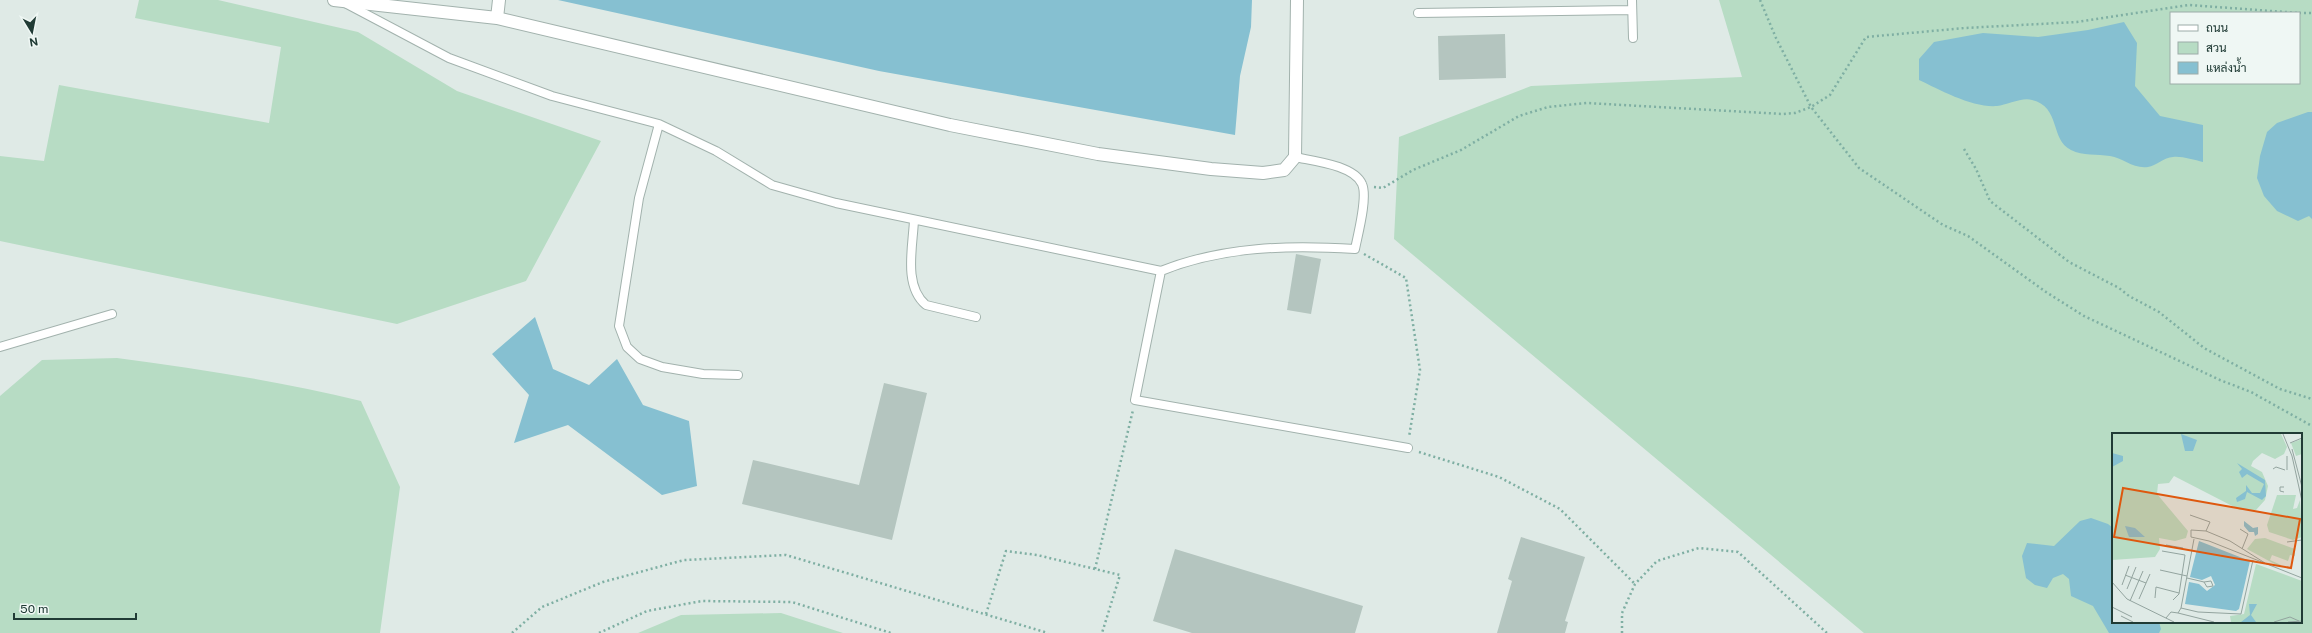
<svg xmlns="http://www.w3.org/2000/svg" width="2312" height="633" font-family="'Public Sans',Sarabun,sans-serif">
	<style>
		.green { fill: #b7dcc4; fill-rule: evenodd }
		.water { fill: #86c0d1 }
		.building { fill: #b4c5bf }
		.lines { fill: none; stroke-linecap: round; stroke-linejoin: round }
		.lane-casing { stroke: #a2b2ad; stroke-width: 10 }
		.street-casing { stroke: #a2b2ad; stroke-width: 14 }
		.path { stroke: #7fafa3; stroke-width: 2.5; stroke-dasharray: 2 3; stroke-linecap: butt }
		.lane { stroke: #fff; stroke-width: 8 }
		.street { stroke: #fff; stroke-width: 12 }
		.inset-road { fill: none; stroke: #93a49f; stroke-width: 1 }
		.view { fill: #de580e; fill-opacity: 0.15; stroke: #de580e; stroke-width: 2 }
		.inset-edge { fill: none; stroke: #203b35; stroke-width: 2 }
	</style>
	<rect width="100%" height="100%" fill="#dfeae6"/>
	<path class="green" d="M139,0H218L358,32L457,91L601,141L526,281L397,324L0,241V156L44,161L59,85L269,123L281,47L135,18Z
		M1719,0H2312V633H1864L1394,239L1399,137L1531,86L1742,77ZM2171,13H2299V83H2171ZM2113,434H2301V622H2113Z
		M117,358C199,369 280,381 361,401L400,487L380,633H0V396L42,360Z
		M781,613L843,633H638L681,615Z"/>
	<path class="water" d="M558,0H1252L1251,27L1240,76L1235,135L879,71Z
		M2124,22L2137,43L2135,86L2160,116L2203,125V162C2194,160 2182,156 2173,157C2164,157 2156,166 2148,167C2133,169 2123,158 2110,156C2097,154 2083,156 2071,150C2050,140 2061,107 2032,100C2022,97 2007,105 1997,106C1973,108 1940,90 1919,80V59L1934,42L1983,33L2038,37L2088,30Z
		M2308,112H2312V219L2309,216L2298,221L2277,211L2264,196L2257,178L2260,156L2267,132L2277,123Z
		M535,317L553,369L589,385L617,359L643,405L689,421L697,486L662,495L568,425L514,443L529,395L492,354Z
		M2091,518L2108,524L2113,528V622H2159L2161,629L2159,633H2109L2093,606L2071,596L2069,579L2063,574L2053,578L2047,588L2035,585L2026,578L2022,556L2027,543L2054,546L2080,521Z"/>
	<path class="building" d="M1505,34L1506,78L1439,80L1438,36Z
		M1296,254L1321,259L1311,314L1287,310Z
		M884,383L927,393L892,540L742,504L753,460L859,485Z
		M1521,537L1585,557L1565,621L1568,622L1565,633H1497L1512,581L1508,579Z
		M1175,549L1363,606L1355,633H1192L1153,621Z"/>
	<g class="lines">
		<g class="lane-casing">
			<path id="lane" d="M1632,0L1633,38
				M345,3L449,58L552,96L659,124L716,151L772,185L836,203L1161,271C1223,246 1290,245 1355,249C1358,234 1368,197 1362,184C1354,165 1313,161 1295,157
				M1418,13L1632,10
				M659,124L639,198L619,326L627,347L640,359L662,367L703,374L738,375
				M914,220C913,246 903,286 926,305L976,317
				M1161,271L1135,400L1408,448
				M0,347L112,314"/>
		</g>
		<g class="street-casing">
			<path id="street" d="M334,0L497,18L950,125L1098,154L1211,169L1263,173L1284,170L1295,157L1297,0
				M497,18L499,0"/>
		</g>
		<path class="path" d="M1760,0L1776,38L1811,107L1859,168L1943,225L1968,236L2046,292L2084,316L2220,380L2251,392L2312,426
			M2299,13H2312
			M1964,149L1976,169L1990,201L2069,262L2119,288L2129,296L2159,312L2204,348L2280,389L2312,399
			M1374,187L1383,188L1413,170L1461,150L1519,116L1548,107L1587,103L1783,114L1795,113L1811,107L1830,95L1866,37L1965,28L2077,22L2189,5L2299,13
			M1364,254L1406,278L1420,370L1409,437
			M1419,452L1499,477L1560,509L1635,584
			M1095,569L1133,410
			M986,614L1006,551L1037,555L1120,575L1102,633
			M512,633L542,607L603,582L684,560L786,555L1048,633
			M599,633L647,611L702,601L792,602L891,633
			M1622,633V613L1635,584L1657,561L1699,548L1738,552L1827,633"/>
		<use href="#lane" class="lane"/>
		<use href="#street" class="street"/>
	</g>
	<g transform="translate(2112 433)">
		<rect width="190" height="190" fill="#dfeae6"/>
		<path d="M0,1H169L175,14L172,21L163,26L150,20L141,28L139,33L150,39L156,53L153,67L144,77H128L62,43L57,50L46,51L45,61L76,98L74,105L63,108L47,105L48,116L43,124L0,127ZM190,6V21L184,23L179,10ZM165,62H184L181,76L185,75L188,67L190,104L181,107L157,99L155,92ZM153,105L183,116V123L178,122L176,128L160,122L158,127L169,132L168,134L135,116L143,106ZM144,131L190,148V189H119L118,183L132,181Z" fill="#b7dcc4"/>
		<path d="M69,1L85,7L81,18H73ZM0,20L11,23V28L0,34ZM125,30L153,47L154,63L150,67L135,59L133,66L125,69L124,65L134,58V52L140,60H148L152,51L135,41L130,45L127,39L130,36ZM132,88L141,95L146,94V101L143,103L142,99H137L132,93ZM13,93L23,95L33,104H17ZM87,108L138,128L127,176L124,178L73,171L77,149L87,151L95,158L103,152L99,143L90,147L78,144ZM137,171H145L139,182L144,189H129L138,182Z" fill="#86c0d1"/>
		<path class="inset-road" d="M171,1L180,23L190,68M178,10L190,5M180,16L190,54M161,36L164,34L173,37M175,37V23M172,59L168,58V54H172M78,82L98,89L94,98M128,96L136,101L130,116M175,109L190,107M54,112L71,115M50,118L73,122L67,161L61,167M153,130L118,108L94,98L79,97V104L97,108L190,145M48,137L75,143M13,142L34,150M75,145L92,149L99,148L101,153L95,154L92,149M0,149L15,166L62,189M10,152L17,133M15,156L24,134M43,165L44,154L67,160M27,166L38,141M18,168L31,138M0,174L20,184M69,175L86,179L129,181L141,127M66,180L102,189M9,183L21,189M54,185L59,179L66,180L69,175L82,106M162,189L178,184L187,188M176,189L190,188"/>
		<path class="view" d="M11,55L188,86L179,135L2,104Z"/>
		<rect width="190" height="190" class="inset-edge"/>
	</g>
	<rect x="2170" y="12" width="130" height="72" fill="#eff7f4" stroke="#9caca8"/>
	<rect x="2178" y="25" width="20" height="6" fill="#ffffff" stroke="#9caca8"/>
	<text x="2206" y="32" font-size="12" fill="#203b35">ถนน</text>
	<rect x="2178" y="42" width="20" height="12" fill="#b7dcc4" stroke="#9caca8"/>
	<text x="2206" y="52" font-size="12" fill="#203b35">สวน</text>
	<rect x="2178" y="62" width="20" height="12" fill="#86c0d1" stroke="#9caca8"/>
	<text x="2206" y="72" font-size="12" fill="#203b35">แหล่งน้ำ</text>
	<g transform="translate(32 32) rotate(170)" stroke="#eff7f4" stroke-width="3" paint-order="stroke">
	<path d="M0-3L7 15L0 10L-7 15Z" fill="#203b35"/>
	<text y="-6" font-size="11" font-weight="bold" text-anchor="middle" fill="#203b35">N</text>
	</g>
	<path d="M14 613v6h122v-6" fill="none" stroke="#203b35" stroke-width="2"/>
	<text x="20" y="613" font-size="12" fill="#203b35" stroke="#eff7f4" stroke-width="3" paint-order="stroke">50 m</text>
</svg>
